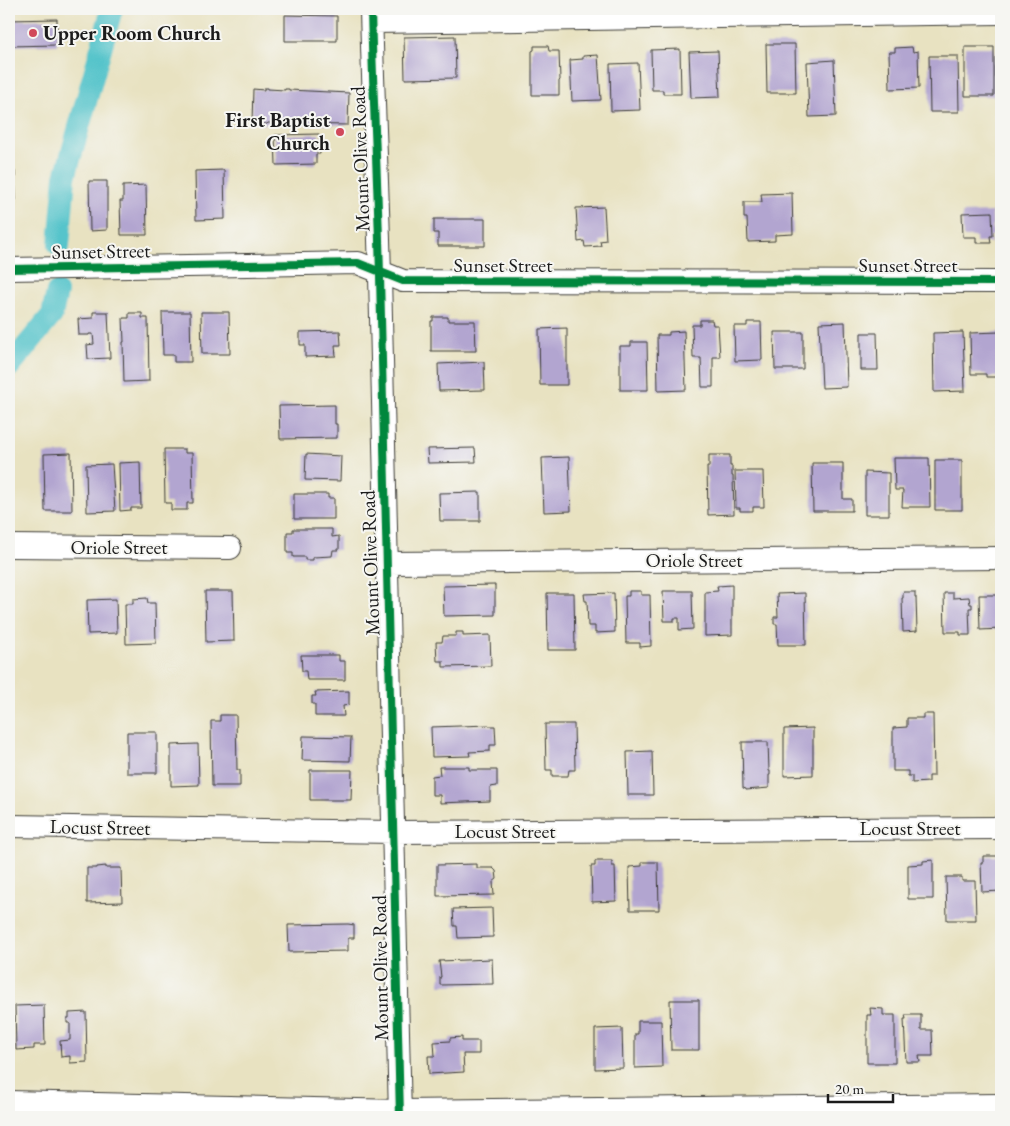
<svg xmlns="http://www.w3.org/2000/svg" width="1010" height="1126" font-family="'EB Garamond',serif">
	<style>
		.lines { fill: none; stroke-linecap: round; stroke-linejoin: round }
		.canal { stroke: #56c4cb; stroke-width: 22 }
		.building { fill: #b2a5d0 }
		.minor-casing { stroke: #3b3a35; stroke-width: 24 }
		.minor { stroke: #fff; stroke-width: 22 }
		.cycleway-casing { stroke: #f6f6f2; stroke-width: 11 }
		.cycleway { stroke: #00873e; stroke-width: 8 }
		.poi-dot { fill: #d1495b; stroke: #f6f6f2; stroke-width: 2 }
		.labels { text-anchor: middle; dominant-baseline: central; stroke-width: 4; stroke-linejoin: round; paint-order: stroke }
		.poi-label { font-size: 20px; font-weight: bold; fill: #1c1c1c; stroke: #f6f6f2; text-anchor: start }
		.street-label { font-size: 20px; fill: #1c1c1c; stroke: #f6f6f2 }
	</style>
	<rect width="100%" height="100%" fill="#f6f6f2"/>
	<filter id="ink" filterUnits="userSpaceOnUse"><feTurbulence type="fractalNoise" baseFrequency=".02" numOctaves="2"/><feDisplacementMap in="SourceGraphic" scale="10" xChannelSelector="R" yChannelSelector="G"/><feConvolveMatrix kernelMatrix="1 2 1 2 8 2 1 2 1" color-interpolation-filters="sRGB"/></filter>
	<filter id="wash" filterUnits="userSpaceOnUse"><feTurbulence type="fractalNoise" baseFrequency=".0096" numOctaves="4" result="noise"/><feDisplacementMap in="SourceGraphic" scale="20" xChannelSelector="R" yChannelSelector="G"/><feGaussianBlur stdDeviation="1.12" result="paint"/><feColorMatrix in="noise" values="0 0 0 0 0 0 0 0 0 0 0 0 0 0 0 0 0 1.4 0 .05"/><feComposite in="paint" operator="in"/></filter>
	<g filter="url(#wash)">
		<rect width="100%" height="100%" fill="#e8e2c1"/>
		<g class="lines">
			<path class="canal" d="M59,245L65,177L112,9
				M9,367L52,315L57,292"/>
		</g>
		<g id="blocks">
			<path class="building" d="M285,15L337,16V41H285Z
				M57,19V45L9,46V20Z
				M455,36L456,78L405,79L404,37Z
				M766,44H795L796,93H767Z
				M534,46H548L549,51H559L560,80L559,81V95H532V51L534,50Z
				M912,47L913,52L918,51L919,88L890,89L889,52H895V48Z
				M965,47H994V96H965Z
				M680,49L681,94H663V90H652L651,50Z
				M718,51L720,97L691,98L689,52Z
				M598,55L601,100L572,101L570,60L583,59V56Z
				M929,56H958L959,112H930Z
				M834,60L836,116L809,117L807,62Z
				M638,63L640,110L611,111L610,64Z
				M264,88H268V89L285,90V89H289V90L349,93L348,125L288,124V125H283V123H268L267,124H262V122H252L253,89L264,90Z
				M319,134L320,154H316V164L276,165L275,135Z
				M224,170L225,219L196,220L195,171Z
				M15,171L16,200H9V172Z
				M89,181H107V230L90,231Z
				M146,185L147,235H121L120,201H123V186Z
				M792,193L793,234L775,235V241L748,242L747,218H744V202H762L761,194Z
				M604,207L606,240L600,241L601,246L585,247L584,241L578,242L576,208Z
				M992,212L993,236H990L991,243H976V237H963L962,213Z
				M434,219H485V246H438V233H434Z
				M93,312H108L110,358L88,359L87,345L94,344L93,334H89V335H79L78,319L93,318Z
				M162,312H190L191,362H174V355H163Z
				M201,312H229L230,354H202Z
				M129,313H142V318H148L149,381L124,382L123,342H124L123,318H129Z
				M433,317H448V321H475L476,351H431V321H433Z
				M700,320H712L713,325H718L720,357H713V387H702L701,358H693L692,325H700Z
				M747,322H761L762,360L735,361L734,326H747Z
				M845,322L847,387L822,388L819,323Z
				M567,328V385H540L539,329Z
				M340,331L341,345H335L336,356L305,357V345H300V332Z
				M684,331L686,390L658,391L657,335H669V332Z
				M774,332H803V369H775Z
				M963,332L965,391L934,392L933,333Z
				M1000,332L1001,377H986V374H971L970,333Z
				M861,333H877L878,370H861Z
				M631,342H647L648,390H620V346H631Z
				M484,362L485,390L439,391L438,364Z
				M335,405V424H337V438L280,439L279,406Z
				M475,448L476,462L428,463L427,449Z
				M164,449H185V453H192L193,503H187V510H171V503H165Z
				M71,453L72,511H45L44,454Z
				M306,454L341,456L340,481L305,480Z
				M709,455H730V466H732V476H733L734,514L708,515L707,467H709Z
				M569,457L571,511L544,512L542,458Z
				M894,458H929L930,507H902L903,490H895Z
				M935,460H962V510H935Z
				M140,462L141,508H131V510L120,511L119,463Z
				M812,463H843V499H852V511H813Z
				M112,464L115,511L87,512L86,465Z
				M735,471H763L764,507H753V511H740V508H736Z
				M865,472L889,473V515H865Z
				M480,492V521H440L439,493Z
				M294,494H328V498H334V519H294Z
				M293,529H332V537L339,536V550H333L332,556L313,557V560H305V557H293V553H287V532H293Z
				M495,585V615L444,616L443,586Z
				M732,585V635L705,636V592L718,591L717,586Z
				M205,591H233L234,641L206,642Z
				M629,591H641V595H650L651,646L640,647V643H626L625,596H629Z
				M663,591H692L693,629L679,630V618H674V621H664Z
				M903,592H915V597H916L917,631L903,632L902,598H903Z
				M547,593H574L575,650H548Z
				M614,593L615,632L595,633V626H588L587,601H585L584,594Z
				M805,593L806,645H778L777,624H774V617H778L777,594Z
				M944,593H953V598L969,597L970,604H972V608H969L970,635H960V632H945Z
				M979,595H1001V629L980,630Z
				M147,598L148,603H155L156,643L126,644L125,604H133V599Z
				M116,599L117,633L88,634L87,600Z
				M456,632H463V636L490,635L491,666L443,667V661H437L436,642H442L443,636H456Z
				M301,655H339V661H345V680H307L306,671H302Z
				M349,691V705L343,706L344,716H315V704H312V696H316L315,692Z
				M923,714H933L934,776H929V782L912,783V776H908V771H893V728L907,727V718H923Z
				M220,715H236L237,770H240V786H212L211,721H220Z
				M545,724H574L575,770H569L568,776H552V770H546Z
				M489,725V726H495L496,745H490V751L469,752L470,756L432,757L431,727Z
				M813,728V775L784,776V729Z
				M127,732H157V773H127Z
				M303,736L351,737L350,761L302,760Z
				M742,742H768L769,771H770V775H769V788L746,790V789L743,788Z
				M198,744L199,785L171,786V745Z
				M652,751L653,795H628L627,752Z
				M439,767H469V770H497V786L490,787V801L440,803V795H432V776L440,775Z
				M310,770H352L351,800H310Z
				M983,856H1000V864H1001V891L982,892L981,863H983Z
				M933,860V899H908V865L923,864V861Z
				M595,861H612V866H615L616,901L592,902L591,866H595Z
				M642,862H658L659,910H630L629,867L642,866Z
				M477,864V868H493L496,871L497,879L493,882L494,895L437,896V865Z
				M106,866V868H121L122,902L87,903V868H97V867Z
				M946,877H962V881H975L976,920H947Z
				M492,908L493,937L458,938L457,926H454L453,909Z
				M348,924L354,925V938H348V951L289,952L288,925Z
				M492,959L493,984L440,985V977H441L439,961Z
				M670,1000H699V1050H671Z
				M44,1005L45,1045H34V1049L16,1050L15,1006Z
				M870,1008L883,1009V1015H895V1063H867V1015H871Z
				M86,1012L87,1062L70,1063V1056L61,1057L60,1041L70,1040V1023H67V1018H69V1013Z
				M905,1015H921V1030H932L933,1056H919L920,1062H906L904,1019H906Z
				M638,1021H661L662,1067L635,1068V1034H638Z
				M622,1028L623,1068L595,1069V1029Z
				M462,1037V1041H479V1054H463L464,1072L429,1074L428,1056H435L434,1042L450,1041V1038Z"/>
		</g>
	</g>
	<g filter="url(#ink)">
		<use href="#blocks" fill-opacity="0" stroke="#3b3a35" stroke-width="1"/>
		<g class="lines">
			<g class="minor-casing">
				<path id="minor" d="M371,9C373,98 378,187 380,276C386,556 394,837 400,1117
					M372,22L1001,13
					M9,269L358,263L403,281L1001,282
					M9,546L230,548
					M387,563L1001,558
					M9,826L394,832L1001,828
					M9,1102L400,1111L1001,1105"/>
			</g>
			<use href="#minor" class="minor"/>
			<g class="cycleway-casing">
				<path id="cycleway" d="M371,9C373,98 378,187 380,276C386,556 394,837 400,1117
					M9,269L358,263L403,281L1001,282"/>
			</g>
			<use href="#cycleway" class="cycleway"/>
		</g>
	</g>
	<g class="poi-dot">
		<circle cx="33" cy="33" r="5"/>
		<circle cx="340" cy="132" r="5"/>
	</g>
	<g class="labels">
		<g class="poi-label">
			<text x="43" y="33">Upper Room Church</text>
			<text x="330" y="120" text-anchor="end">First Baptist<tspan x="330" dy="23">Church</tspan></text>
		</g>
		<g class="street-label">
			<text transform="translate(360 159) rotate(-92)">Mount Olive Road</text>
			<text transform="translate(101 251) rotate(-1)">Sunset Street</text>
			<text x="503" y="265">Sunset Street</text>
			<text x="908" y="265">Sunset Street</text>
			<text x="119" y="547">Oriole Street</text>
			<text x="694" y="560">Oriole Street</text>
			<text transform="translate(370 563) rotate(-92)">Mount Olive Road</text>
			<text transform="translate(100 827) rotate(1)">Locust Street</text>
			<text x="910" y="828">Locust Street</text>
			<text x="505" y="831">Locust Street</text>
			<text transform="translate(380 968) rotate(-91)">Mount Olive Road</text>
		</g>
	</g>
	<rect width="1010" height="1126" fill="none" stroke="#f6f6f2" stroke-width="30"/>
	<path d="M828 1094v8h65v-8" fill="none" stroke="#1c1c1c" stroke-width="2.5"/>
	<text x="835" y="1094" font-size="15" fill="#1c1c1c" stroke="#f6f6f2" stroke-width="4" paint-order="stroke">20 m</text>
</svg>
